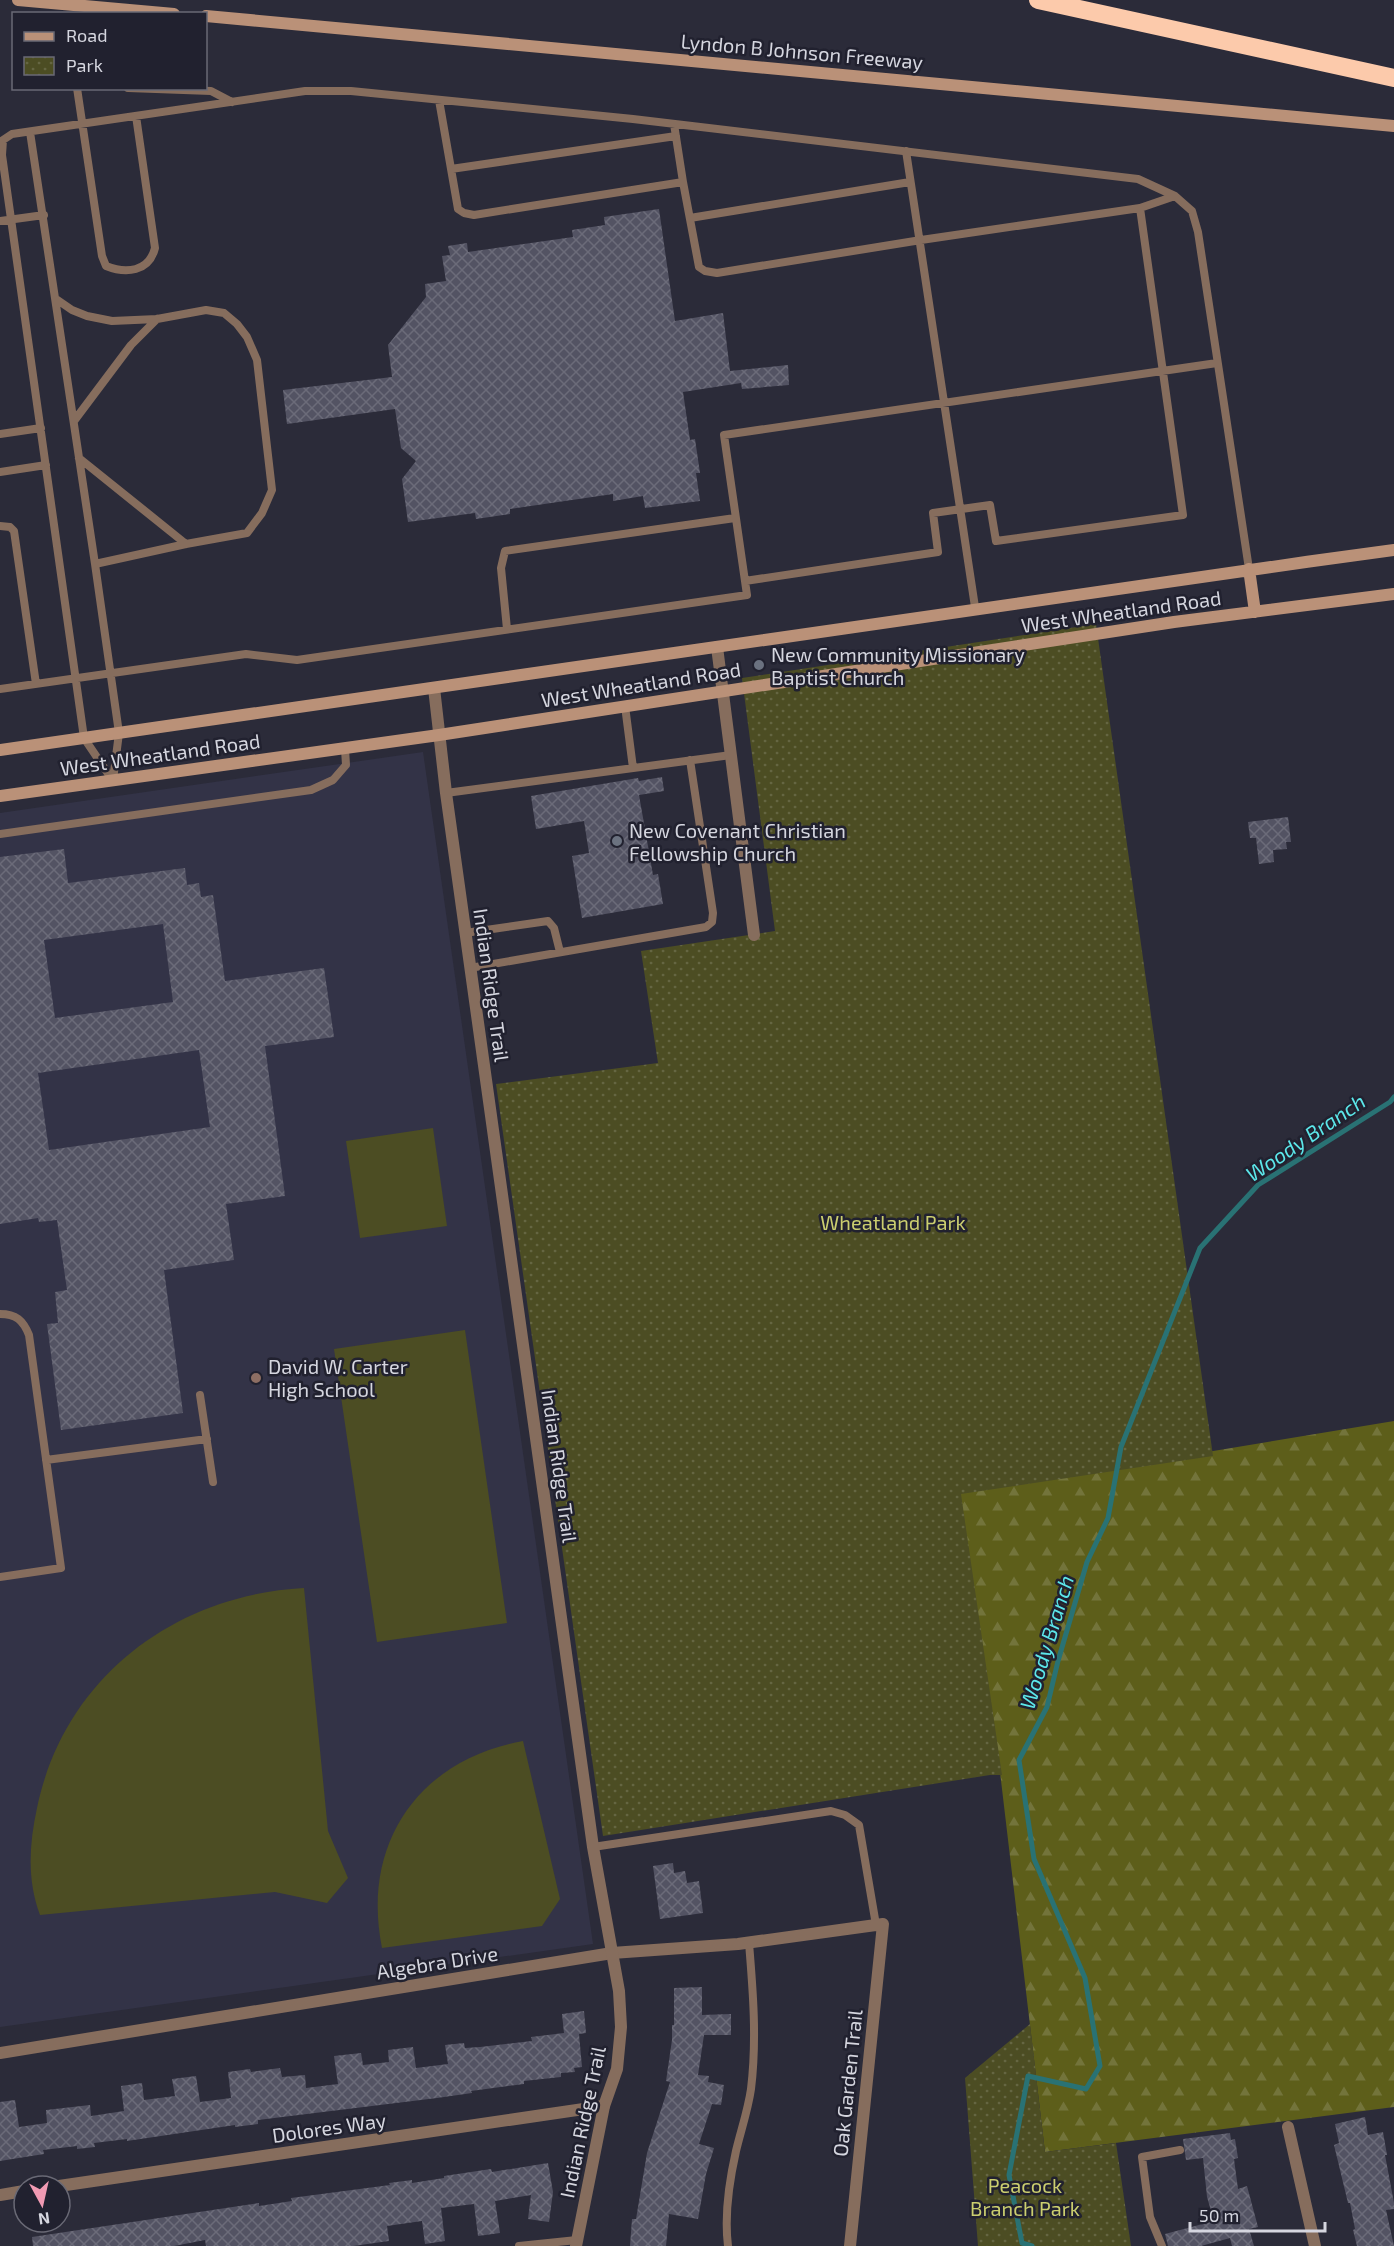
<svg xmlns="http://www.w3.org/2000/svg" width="1394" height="2246" font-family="'Exo 2',sans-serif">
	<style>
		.built { fill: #333347 }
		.grass { fill: #4c4d23 }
		.forest { fill: url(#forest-firs) }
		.park { fill: url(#park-dots) }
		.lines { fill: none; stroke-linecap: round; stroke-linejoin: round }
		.stream { stroke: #297274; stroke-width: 5 }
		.building { fill: url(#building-cross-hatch); fill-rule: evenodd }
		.service { stroke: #866d5d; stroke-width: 8 }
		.minor { stroke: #866d5d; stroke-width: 12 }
		.tertiary { stroke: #866d5d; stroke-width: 12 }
		.secondary { stroke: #ba9178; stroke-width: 12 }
		.motorway { stroke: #fccaab; stroke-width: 18 }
		.worship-dot { fill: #6b7280; stroke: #21212f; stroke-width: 2 }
		.education-dot { fill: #8d6e63; stroke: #21212f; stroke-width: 2 }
		.labels { text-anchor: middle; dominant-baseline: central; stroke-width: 5; stroke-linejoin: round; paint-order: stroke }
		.street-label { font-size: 20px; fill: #d5d6df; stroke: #21212f }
		.poi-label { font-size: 20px; fill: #d5d6df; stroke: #21212f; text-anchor: start }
		.park-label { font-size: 20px; fill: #cbce6f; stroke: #21212f }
		.water-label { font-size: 21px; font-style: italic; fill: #5ce7ea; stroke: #21212f }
	</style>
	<defs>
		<pattern id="forest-firs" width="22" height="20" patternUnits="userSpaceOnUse" patternTransform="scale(1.5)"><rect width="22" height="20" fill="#5d5e1a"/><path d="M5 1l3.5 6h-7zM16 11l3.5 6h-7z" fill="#73743b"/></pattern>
		<pattern id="park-dots" width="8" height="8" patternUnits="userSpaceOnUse" patternTransform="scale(1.5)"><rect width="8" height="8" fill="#4c4d23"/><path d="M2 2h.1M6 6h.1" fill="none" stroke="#656642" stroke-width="1.8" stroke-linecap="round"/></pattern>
		<pattern id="building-cross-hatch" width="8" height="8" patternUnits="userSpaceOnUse" patternTransform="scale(1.5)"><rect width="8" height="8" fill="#535363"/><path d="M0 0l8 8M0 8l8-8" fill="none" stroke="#6b6b79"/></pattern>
	</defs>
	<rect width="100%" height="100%" fill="#2b2b39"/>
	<path class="built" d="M423,752L593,1944L0,2027V813Z"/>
	<path class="grass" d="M433,1128L447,1226L360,1238L346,1141Z
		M465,1330L507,1623L377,1642L334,1349Z
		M304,1588L328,1831L348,1878L327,1903L275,1892L40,1915C27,1880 29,1845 37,1808C64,1678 174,1595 304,1588Z
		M523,1741L560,1899L542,1926L382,1948C361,1844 418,1760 523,1741Z"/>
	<path class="forest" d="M1394,1421V2107L1045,2152L1000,1772L960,1493Z"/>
	<path class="park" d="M1096,624L1213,1456L961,1494L1002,1775H990L603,1836L496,1084L658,1063L641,951L775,931L742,678Z
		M1030,2024L1045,2152L1116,2143L1131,2246H978L965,2078Z"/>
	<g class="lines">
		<path class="stream" d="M1032,2246L1022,2243L1009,2175L1028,2076L1086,2089L1100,2066L1085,1978L1034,1859L1019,1760L1047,1707L1058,1661L1087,1562L1108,1518L1121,1447L1200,1248L1258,1185L1390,1102L1394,1097"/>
	</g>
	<path class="building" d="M659,209L675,321L723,313L730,371L788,365L789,385L742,389L741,383L683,392L690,440L695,439L700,473H696L700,501L645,508L643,496L613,501V494L510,509V514L476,519L475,513L408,522L402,479L416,461L401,448L395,409L287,424L283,390L392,377L388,345L426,297L425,284L446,281L442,256L450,255L448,246L467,243L468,252L573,237L572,230L605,225L604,217Z
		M662,777L664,791L639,795L653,875L658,874L663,904L582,918L572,856L589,853L584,821L536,829L531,796L638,778L639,781Z
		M1288,817L1291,842H1286L1287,849L1273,850L1274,862L1259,864L1256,838H1250L1248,822Z
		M64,849L68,883L185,868L187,885L199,883L201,897L213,895L225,981L324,968L334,1037L265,1046L285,1196L226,1204L234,1260L164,1270L183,1413L61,1430L47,1324L58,1323L55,1292L67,1290L57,1220L39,1222L38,1218L0,1224V857ZM163,924L173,1002L55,1018L44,940ZM199,1050L210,1127L49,1150L38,1073Z
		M673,1863L674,1873L685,1871L687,1883L699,1881L703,1913L660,1919L653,1866Z
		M702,1987V2015L731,2014V2035H704L698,2075L709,2076L708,2082L724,2085L721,2105L712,2104L699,2144L714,2148L706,2174L698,2219L669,2214L666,2246H630L632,2219H636L647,2153L670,2082L666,2081L672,2040V2025H674V1988Z
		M584,2011L586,2033L579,2034L582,2067L574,2068L575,2072L561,2073V2077L524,2081V2084L471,2091L472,2093L437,2098L258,2120V2124L235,2127V2125L127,2141V2139L94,2143L95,2147L77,2149V2146L43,2150L44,2154L0,2161V2102L15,2100L19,2127L47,2123L46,2110L90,2105L91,2116L124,2111L121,2086L142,2083L144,2100L175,2096L172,2079L196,2076L200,2102L231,2098L228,2072L250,2069L251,2072L280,2068L282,2077L305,2075L306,2088L338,2084L334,2056L361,2053L363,2065L389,2062L388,2050L413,2047L416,2068L448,2064L445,2045L464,2043L465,2048L480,2047L532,2041L531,2037L564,2033L562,2014Z
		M1365,2117L1368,2135L1383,2132L1387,2155H1385L1394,2203V2209L1386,2210L1394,2246H1357L1353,2230L1355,2229L1350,2203H1348L1334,2145L1339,2143L1335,2124Z
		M1230,2133L1231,2140L1235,2139L1238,2158L1234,2159L1238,2189L1247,2186L1258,2227L1249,2229L1254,2246H1232L1230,2238L1201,2246H1168L1165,2234L1214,2221L1207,2197L1203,2158L1186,2160L1183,2139Z
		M548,2163L553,2192L549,2222L528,2219L531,2195L495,2201L500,2233L478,2236L474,2204L441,2208L445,2241L425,2244L422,2221L387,2226L389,2241L353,2246H206L205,2240L174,2246H33L32,2237L259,2203V2206L292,2201L291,2198L390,2185L389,2183L412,2180V2183L444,2178V2176L491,2169L492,2172Z"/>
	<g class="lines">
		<path class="service" d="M77,88L102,256L106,266C126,274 149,272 155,248L136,116
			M128,88L211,91L232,102
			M439,100L458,209L464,213L474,215L683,182L674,124
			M30,132L95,564L119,733L113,780
			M906,151L975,607
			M451,169L676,136
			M683,182L699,267L705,271L717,273L921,240L1140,208L1175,196
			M690,218L910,182
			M0,221L44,215
			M56,299L72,310L87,316L112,321L157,319L206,310L224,313L237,324L247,337L257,360L272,490L262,513L247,533L186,544L95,564
			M74,421L131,345L157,319
			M0,434L41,428
			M79,458L186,544
			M0,472L46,465
			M0,526L10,527L14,531L36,684
			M745,581L938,552L933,513L990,505L996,541L1183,515L1140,208
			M507,629L501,568L505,551L735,518
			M0,689L246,654L297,660L747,595L724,435L1217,363
			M625,706L633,768
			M113,781L84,738L2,155L3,140L12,134L305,91H351L633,119L1138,179L1175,196L1192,211L1198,232L1249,569
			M446,793L731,755
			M0,834L311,790L333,780L346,765L345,749
			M465,933L548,921L554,928L560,952
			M470,968L706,927L712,922L713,913L690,760
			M0,1314C16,1314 23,1320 29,1335L61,1568L0,1577
			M200,1395L213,1482
			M46,1460L207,1439
			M593,1847L831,1811L845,1815L859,1825L876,1925
			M519,2246L577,2240
			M728,2246C724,2214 729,2182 736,2151C741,2130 748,2110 751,2089C757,2040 753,1991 749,1943
			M1162,2246L1150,2217L1142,2157L1180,2150"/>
		<path class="minor" d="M717,647L754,935
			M0,2053L612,1953L738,1944L883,1924L850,2246
			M1288,2127L1315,2246
			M59,2186L604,2106
			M0,2195L24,2191"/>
		<path class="tertiary" d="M434,688L446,793L593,1847L619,1991L621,2027L617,2069L604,2106L576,2246"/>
		<path class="secondary" d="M18,0L174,14
			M206,16L1394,126
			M1249,569L1255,612
			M0,750C465,683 929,613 1394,550
			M0,796L439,735L1174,622L1394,594"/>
		<path class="motorway" d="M1038,0L1394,78"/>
	</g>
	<g class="worship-dot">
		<circle cx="759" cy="665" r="6"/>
		<circle cx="617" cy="841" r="6"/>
	</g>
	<circle class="education-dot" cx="256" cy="1378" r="6"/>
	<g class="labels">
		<g class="street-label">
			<text transform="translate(802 51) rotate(5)">Lyndon B Johnson Freeway</text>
			<text transform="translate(1121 611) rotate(-8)">West Wheatland Road</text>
			<text transform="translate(641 684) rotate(-9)">West Wheatland Road</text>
			<text transform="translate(160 754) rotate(-8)">West Wheatland Road</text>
			<text transform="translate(492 985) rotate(82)">Indian Ridge Trail</text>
			<text transform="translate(560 1466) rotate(82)">Indian Ridge Trail</text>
			<text transform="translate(437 1962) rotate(-9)">Algebra Drive</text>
			<text transform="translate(847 2083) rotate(-84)">Oak Garden Trail</text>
			<text transform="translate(582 2122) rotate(-78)">Indian Ridge Trail</text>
			<text transform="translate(329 2127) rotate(-8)">Dolores Way</text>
		</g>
		<g class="poi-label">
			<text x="771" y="654">New Community Missionary<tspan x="771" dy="23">Baptist Church</tspan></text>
			<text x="629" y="830">New Covenant Christian<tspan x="629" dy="23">Fellowship Church</tspan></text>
			<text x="268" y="1366">David W. Carter<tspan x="268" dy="23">High School</tspan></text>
		</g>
		<g class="park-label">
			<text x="893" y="1222">Wheatland Park</text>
			<text x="1025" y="2185">Peacock<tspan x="1025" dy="23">Branch Park</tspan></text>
		</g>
		<g class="water-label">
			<text transform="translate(1305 1137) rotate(-34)">Woody Branch</text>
			<text transform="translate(1046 1642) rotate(-73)">Woody Branch</text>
		</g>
	</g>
	<rect x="12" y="12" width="195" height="78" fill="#21212f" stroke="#696975" stroke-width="1.5"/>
	<rect x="24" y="32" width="30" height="9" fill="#ba9178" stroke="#696975" stroke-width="1.5"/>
	<text x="66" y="42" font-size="18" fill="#d5d6df">Road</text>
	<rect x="24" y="57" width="30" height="18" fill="url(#park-dots)" stroke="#696975" stroke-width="1.5"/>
	<text x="66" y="72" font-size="18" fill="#d5d6df">Park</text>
	<g transform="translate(42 2204) rotate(172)"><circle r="28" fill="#21212f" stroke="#696975" stroke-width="1.5"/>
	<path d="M0-4.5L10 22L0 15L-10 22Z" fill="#f19ab3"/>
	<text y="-9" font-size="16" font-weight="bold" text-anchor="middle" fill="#d5d6df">N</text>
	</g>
	<path d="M1190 2222v9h135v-9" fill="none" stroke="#d5d6df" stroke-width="3"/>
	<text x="1199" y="2222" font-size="18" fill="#d5d6df" stroke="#21212f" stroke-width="4.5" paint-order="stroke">50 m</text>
</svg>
